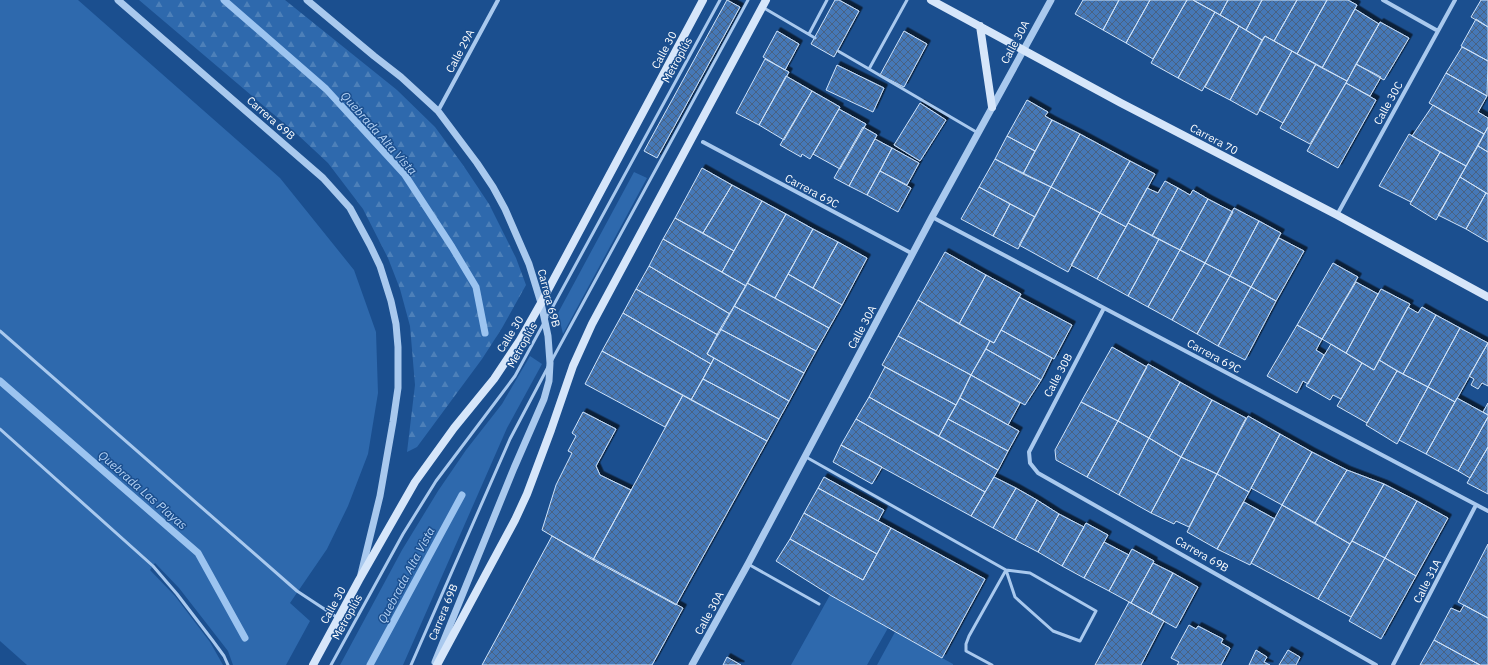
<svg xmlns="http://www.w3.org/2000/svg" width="1488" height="665" font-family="'IBM Plex Sans',sans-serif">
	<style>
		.grass { fill: #2e69ad }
		.forest { fill: url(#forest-firs) }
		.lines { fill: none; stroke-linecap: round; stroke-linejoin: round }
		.stream { stroke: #9cc4f0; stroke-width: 7 }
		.building { fill: url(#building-cross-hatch); stroke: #cfe3fa; filter: url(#shadow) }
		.service { stroke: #a9c9ee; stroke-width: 3 }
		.minor { stroke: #a9c9ee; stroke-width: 4 }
		.tertiary { stroke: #a9c9ee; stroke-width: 7 }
		.secondary { stroke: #d6e6fa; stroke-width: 8 }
		.labels { text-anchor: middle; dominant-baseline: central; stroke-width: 3; stroke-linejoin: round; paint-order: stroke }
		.street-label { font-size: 11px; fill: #fff; stroke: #1b4f8f }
		.water-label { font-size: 12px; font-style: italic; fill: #b5d3f5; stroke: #1b4f8f }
	</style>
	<defs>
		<pattern id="forest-firs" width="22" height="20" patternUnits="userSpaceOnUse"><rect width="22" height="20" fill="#2e69ad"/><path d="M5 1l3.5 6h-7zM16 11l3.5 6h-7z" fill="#4d80b9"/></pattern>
		<pattern id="building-cross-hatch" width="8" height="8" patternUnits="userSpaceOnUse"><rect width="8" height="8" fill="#4478b7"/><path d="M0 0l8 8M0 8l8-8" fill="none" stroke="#486282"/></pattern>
		<filter id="shadow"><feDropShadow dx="3.5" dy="-3.5" stdDeviation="0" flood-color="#0009"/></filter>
	</defs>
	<rect width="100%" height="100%" fill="#1b4f8f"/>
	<path class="grass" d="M0,0H78L280,178L354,270L376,332L378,393L368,454L348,506L327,549L290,603L310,621L286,665H233L228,651L179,588L155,563L150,570L175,596L210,642L223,665H27L0,641Z
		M634,172L647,178L563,334L558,313Z
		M530,356L542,364L507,428L403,665H340L402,550L438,491L466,450L502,404Z
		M830,595L888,628L867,665H791Z
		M895,632L953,664V665H877Z"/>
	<path class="forest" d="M139,0H285L397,90L435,127L463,165L489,204L516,258L526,285L502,328L482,359L417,447L407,452L415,385L410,326L400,289L388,258L363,209L328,163L298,135Z"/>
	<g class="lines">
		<path class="stream" d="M224,0L326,89L405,175L452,247L476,287L485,333
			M0,381L198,553L245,638
			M370,665L462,495"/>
	</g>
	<path class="building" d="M727,0L740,7L657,158L644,151Z
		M835,0H839L859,11L834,57L811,44Z
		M1083,0H1119L1103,30L1075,14Z
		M1119,0H1150L1126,43L1103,30Z
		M1150,0H1187L1153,59L1126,43Z
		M1187,0H1193L1215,12L1178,78L1151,63Z
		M1193,0H1228L1220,15Z
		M1228,0H1262L1246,30L1220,15Z
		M1262,0H1297L1274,41L1265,36L1262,40L1246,30Z
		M1297,0H1327L1297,54L1274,41Z
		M1327,0H1348L1357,5L1322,68L1297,54Z
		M1481,0H1488V27L1471,17Z
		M1355,9L1379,24L1347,81L1322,68Z
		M1215,12L1239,26L1202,91L1178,78Z
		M1476,19L1488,27V61L1461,46Z
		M1380,22L1409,38L1384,80L1356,64Z
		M1239,26L1262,40L1230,100L1205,87Z
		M777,31L799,44L785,70L763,57Z
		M904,31L927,44L904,87L880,75Z
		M1265,36L1292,51L1257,115L1230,100Z
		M1462,47L1488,61L1487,96L1446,73Z
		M1292,51L1316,64L1283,123L1259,110Z
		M765,59L789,72L759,125L736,113Z
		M1316,64L1347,81L1310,144L1280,128Z
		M1356,64L1381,77L1370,96L1346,83Z
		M837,65L884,88L873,112L826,90Z
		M1446,73L1487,96L1478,112L1488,118V127L1484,134L1429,103Z
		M786,76L812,91L784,140L759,125Z
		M1346,83L1376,100L1338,168L1307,151Z
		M812,91L840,107L810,159L802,154L801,157L780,145Z
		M1027,100L1048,112L1045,116L1052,120L1035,151L1007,136Z
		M920,103L946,120L920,161L894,145Z
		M1433,105L1484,134L1466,166L1412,136Z
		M839,109L866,124L840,169L813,154Z
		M1052,120L1080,134L1051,187L1023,174Z
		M863,127L877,135L849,186L834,178Z
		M1488,127V152L1478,146Z
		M1080,134L1130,161L1100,213L1051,187Z
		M1409,134L1440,152L1411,202L1379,186Z
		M1007,136L1035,151L1023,174L995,159Z
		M875,139L892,148L867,195L849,186Z
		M1478,146L1488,152V194L1460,177Z
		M892,148L919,163L907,185L880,171Z
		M1440,152L1466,166L1436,220L1410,204Z
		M995,159L1051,187L1035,217L979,187Z
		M1130,161L1155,174L1126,227L1100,213Z
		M702,168L732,185L703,233L675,218Z
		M880,171L911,188L898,212L867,195Z
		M1460,177L1486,193L1466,229L1438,215Z
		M1165,181L1178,188L1152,236L1128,223L1147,188L1158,193Z
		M732,185L762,201L734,251L703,233Z
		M979,187L1010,204L993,236L961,219Z
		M1051,187L1100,213L1068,272L1019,245Z
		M1178,188L1190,195L1193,190L1208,199L1180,250L1152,236Z
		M1486,193L1488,194V242L1466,229Z
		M1208,199L1233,212L1205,263L1180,250Z
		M762,201L786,214L746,286L722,272Z
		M1010,204L1035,217L1018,249L993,236Z
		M1234,208L1259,221L1230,276L1205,263Z
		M1100,213L1126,227L1097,279L1071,265Z
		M786,214L813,229L775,298L747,283Z
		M675,218L734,251L722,272L663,239Z
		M1259,221L1281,233L1251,287L1230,276Z
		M1128,223L1159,239L1128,296L1097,279Z
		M813,229L838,242L813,288L788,274Z
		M1279,238L1304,251L1276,301L1251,287Z
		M663,239L746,286L730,314L649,266Z
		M1159,239L1180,250L1148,307L1128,296Z
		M838,242L867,258L842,305L813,288Z
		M1180,250L1205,263L1172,320L1148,307Z
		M945,252L986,275L959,324L918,300Z
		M1205,263L1230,276L1197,334L1172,320Z
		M1333,263L1358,277L1322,339L1297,325Z
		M649,266L730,314L718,335L636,289Z
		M788,274L842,305L829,328L775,298Z
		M986,275L1021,294L994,343L959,324Z
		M1230,276L1251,287L1218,346L1197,334Z
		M1356,282L1378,294L1346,353L1322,339Z
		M747,283L829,328L816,351L734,306Z
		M1251,287L1276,301L1245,360L1218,346Z
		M636,289L718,335L707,354L714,358L711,364L623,313Z
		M1381,289L1410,304L1374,370L1346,353Z
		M1019,297L1072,325L1054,359L1001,330Z
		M918,300L990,341L971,375L898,336Z
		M734,306L816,351L804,373L720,329Z
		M1408,307L1418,313L1422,307L1436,315L1403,374L1379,360Z
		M623,313L711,364L691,400L602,351Z
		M1436,315L1460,328L1428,387L1403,374Z
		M1297,325L1322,339L1316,350L1324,355L1308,384L1303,381L1297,393L1267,376Z
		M1460,328L1488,343L1455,402L1428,387Z
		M720,329L804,373L789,401L707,354Z
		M1001,330L1052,358L1041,380L986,349L990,341L994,343Z
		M898,336L971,375L956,405L882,365Z
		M1488,343V386L1482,383L1478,389L1471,385L1474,379L1469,376Z
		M1331,344L1362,363L1341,399L1333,395L1330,400L1306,386Z
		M1112,347L1147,367L1118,421L1081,402Z
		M986,349L1041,380L1025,405L971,375Z
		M602,351L683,395L665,427L585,384Z
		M714,358L789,401L779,419L703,379Z
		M1379,360L1397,371L1367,423L1337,406L1362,363L1374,370Z
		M1148,364L1180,382L1149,438L1118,421Z
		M885,367L956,405L939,436L869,397Z
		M1397,371L1428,387L1397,444L1366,425Z
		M971,375L1020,403L1008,425L960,398Z
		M703,379L779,419L767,441L691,400Z
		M1180,382L1212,400L1181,457L1149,438Z
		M1428,387L1455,402L1426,454L1399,440Z
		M683,395L767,441L676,605L593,560Z
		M869,397L998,470L985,492L856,419Z
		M960,398L1019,431L1008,451L948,419Z
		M1457,398L1488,415V417L1458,471L1426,454Z
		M1212,400L1246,418L1217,474L1181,457Z
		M1081,402L1118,421L1087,477L1056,460L1055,450Z
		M1488,403V415L1483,412Z
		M583,412L616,429L596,466L600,475L631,490L593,560L542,530L556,485L572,453L568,451L576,436L572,433Z
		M1248,416L1280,434L1249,492L1217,474Z
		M1488,417V447L1470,478L1458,471Z
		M856,419L985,492L971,516L841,445Z
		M948,419L1008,451L998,470L939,436Z
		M1118,421L1149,438L1119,495L1087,477Z
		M1280,434L1312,452L1282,505L1251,488Z
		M1149,438L1181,457L1151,513L1119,495Z
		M841,445L882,467L872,484L833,462Z
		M1488,447V494L1467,483Z
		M1312,452L1347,470L1315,523L1282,505Z
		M1181,457L1217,474L1189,527L1176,521L1174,524L1151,513Z
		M1347,470L1384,484L1350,544L1315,523Z
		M1217,474L1249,492L1217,549L1187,532Z
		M824,477L884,510L878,521L818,488Z
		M994,477L1016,488L993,528L971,516Z
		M1384,484L1417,501L1385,558L1352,541Z
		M818,488L891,528L877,554L804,513Z
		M1016,488L1037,500L1015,540L993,528Z
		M1037,500L1059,514L1038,552L1015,540Z
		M1417,501L1448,518L1416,576L1385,558Z
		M1244,502L1275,519L1250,565L1217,549Z
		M1282,505L1350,544L1318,599L1251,563Z
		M804,513L877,554L863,580L790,539Z
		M1059,514L1084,527L1062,566L1038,552Z
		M1086,523L1108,535L1084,578L1062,566Z
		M891,528L985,579L942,658L830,595L776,561L790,539L863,580Z
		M552,536L683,608L652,665H482Z
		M1352,541L1385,558L1351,617L1318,599Z
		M1104,542L1129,555L1109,591L1084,578Z
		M1488,544V618L1458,602Z
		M1132,549L1154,561L1131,603L1109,591Z
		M1385,558L1416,576L1381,639L1349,621Z
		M1153,563L1173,573L1151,614L1131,603Z
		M1173,573L1198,587L1176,628L1151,614Z
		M1129,602L1164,621L1141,665H1095Z
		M1464,605L1488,618V665H1480L1434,640L1451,608L1460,612Z
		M1189,625L1196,629L1198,626L1223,639L1221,643L1230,648L1221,665H1177L1179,662L1171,658Z
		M1434,640L1480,665H1420Z
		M1256,650L1267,657L1264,662L1270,665H1249Z
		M1288,650L1300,657L1296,665H1279Z
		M727,657L741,665H723Z"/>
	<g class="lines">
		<path class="service" d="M764,8L815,38
			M809,34L827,0
			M838,51L869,69L907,0
			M869,69L978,133
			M0,331L297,591L338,618
			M552,360L748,0
			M0,429L153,566L177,594L213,641L224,656L228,665
			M806,457L1006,570L969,636L966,644V651L992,665
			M748,564L819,604
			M1006,570L1030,573L1096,611L1080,641L1053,631L1015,597Z
			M331,665L403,534L436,481L515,376L720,0
			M411,665L510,439L548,367"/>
		<path class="minor" d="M1383,0L1438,31
			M438,111L498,0
			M703,142L913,254
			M1337,215L1455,0
			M932,217L1488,511
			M1104,308L1029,452L1030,463L1038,473L1376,665
			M1393,665L1476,505"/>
		<path class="tertiary" d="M118,0L323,178L350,208L370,245L380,266L391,301L396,324L398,347V388L393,422L380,496L361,574
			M307,0L374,56L401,77L438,111L477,163L493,187L505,209L529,264L541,303L548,336L550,363L549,381L544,399L514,468L435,662
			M692,665L748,564L932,217L1051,0"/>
		<path class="secondary" d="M931,0L1121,103L1337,215L1488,297
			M980,26L992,107
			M313,665L359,580L415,482L454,428L494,379L520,340L541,303L703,0
			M437,665L515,520L527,494L551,430L573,366L592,324L766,0"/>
	</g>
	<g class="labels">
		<g class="street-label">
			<text transform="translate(1015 42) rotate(-62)">Calle 30A</text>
			<text transform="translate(664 50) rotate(-62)">Calle 30</text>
			<text transform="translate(460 51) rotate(-62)">Calle 29A</text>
			<text transform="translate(677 60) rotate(-61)">Metroplús</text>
			<text transform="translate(1388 103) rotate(-61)">Calle 30C</text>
			<text transform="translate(271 118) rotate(41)">Carrera 69B</text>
			<text transform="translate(1214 139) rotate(28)">Carrera 70</text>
			<text transform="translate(812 191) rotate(28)">Carrera 69C</text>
			<text transform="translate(549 298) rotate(75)">Carrera 69B</text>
			<text transform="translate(862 327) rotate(-62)">Calle 30A</text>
			<text transform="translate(510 334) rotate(-58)">Calle 30</text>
			<text transform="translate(522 345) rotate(-61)">Metroplús</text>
			<text transform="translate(1214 356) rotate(28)">Carrera 69C</text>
			<text transform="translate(1058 375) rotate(-62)">Calle 30B</text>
			<text transform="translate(1202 554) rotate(30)">Carrera 69B</text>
			<text transform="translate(1427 581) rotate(-63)">Calle 31A</text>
			<text transform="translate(333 605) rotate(-61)">Calle 30</text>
			<text transform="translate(443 612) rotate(-68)">Carrera 69B</text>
			<text transform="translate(709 613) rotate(-61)">Calle 30A</text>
			<text transform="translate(347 617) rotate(-61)">Metroplús</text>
		</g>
		<g class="water-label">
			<text transform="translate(379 133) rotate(48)">Quebrada Alta Vista</text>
			<text transform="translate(143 490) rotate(41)">Quebrada Las Playas</text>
			<text transform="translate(406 575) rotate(-62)">Quebrada Alta Vista</text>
		</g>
	</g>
</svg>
